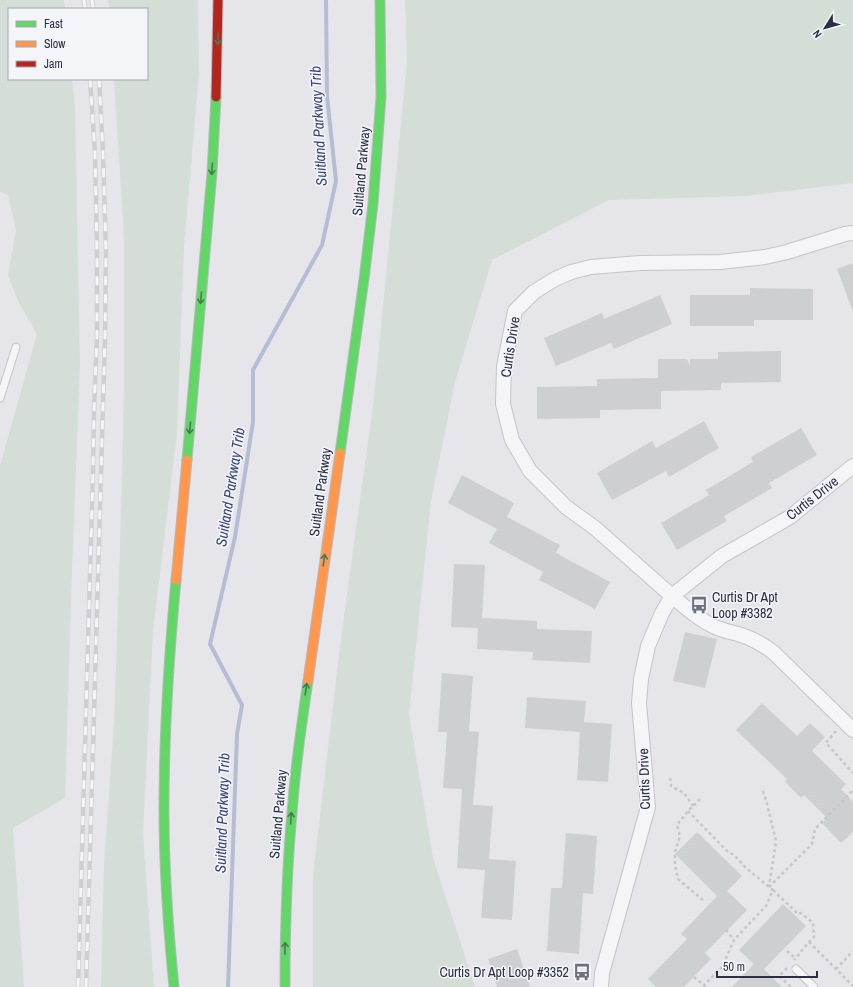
<svg xmlns="http://www.w3.org/2000/svg" width="853" height="987" font-family="'Archivo Narrow',sans-serif">
	<style>
		.green { fill: #d4ddd6 }
		.lines { fill: none; stroke-linecap: round; stroke-linejoin: round }
		.stream { stroke: #b5bdd4; stroke-width: 4 }
		.building { fill: #cecfd2 }
		.lane-casing { stroke: #c4c4c8; stroke-width: 9 }
		.street-casing { stroke: #c4c4c8; stroke-width: 16 }
		.fast-casing { stroke: #b8b9bf; stroke-width: 11 }
		.slow-casing { stroke: #b8b9bf; stroke-width: 11 }
		.jam-casing { stroke: #b8b9bf; stroke-width: 11 }
		.path { stroke: #c5c5ca; stroke-width: 2.5; stroke-dasharray: 3 3; stroke-linecap: butt }
		.lane { stroke: #f5f5f7; stroke-width: 7 }
		.street { stroke: #f5f5f7; stroke-width: 14 }
		.fast { stroke: #63d668; stroke-width: 9 }
		.slow { stroke: #ff974d; stroke-width: 9 }
		.jam { stroke: #b3261e; stroke-width: 9 }
		.rail-casing { stroke: #cfcfd2; stroke-width: 4.5 }
		.rail { stroke: #f4f5f9; stroke-width: 3; stroke-dasharray: 9; stroke-linecap: butt }
		.oneway { stroke: #457b54 }
		.labels { text-anchor: middle; dominant-baseline: central; stroke-width: 3; stroke-linejoin: round; paint-order: stroke }
		.street-label { font-size: 14px; fill: #2c3044; stroke: #f4f5f9 }
		.poi-label { font-size: 14px; fill: #2c3044; stroke: #f4f5f9; text-anchor: start }
		.water-label { font-size: 15px; font-style: italic; fill: #374677; stroke: #f4f5f9 }
	</style>
	<rect width="100%" height="100%" fill="#e6e6ea"/>
	<path class="green" d="M0,0H64L65,9H9V79H72L75,107L80,364L72,570L65,798L13,828L24,987H0V466L37,334L19,303L8,275L16,230L8,195L0,192Z
		M108,0H198L199,73L184,247L177,433L153,631L143,833L154,987H101L104,864L114,724L120,547L124,392V238L114,79H147V9H109Z
		M405,0H853V183L745,196L609,200L492,260L455,382L431,501L409,714L433,858L475,987H313V875L341,638L374,398L407,62Z"/>
	<g class="lines">
		<path class="stream" d="M228,987L237,734L242,705L210,644L235,537L253,422V370L322,245L336,181L327,96L326,0"/>
	</g>
	<path class="building" d="M853,263V309H852L837,269Z
		M750,288L813,289V320H754V326H690V295H750Z
		M660,295L672,324L614,349L611,343L556,366L544,338L602,313L604,319Z
		M781,351V382L721,383V390L661,391V409L600,410V418L537,419V387L597,386V379L658,378V359H687L690,366V359H718V352Z
		M704,421L719,448L669,477L666,471L612,500L597,473L652,441L656,448Z
		M801,428L817,455L769,483L772,488L724,516L727,521L677,550L661,523L709,495L706,490L753,462L751,457Z
		M462,475L514,503L507,517L560,545L556,553L610,582L595,609L539,580L543,572L489,543L497,529L448,503Z
		M454,564L485,565L482,618L537,621V629L592,631L590,663L532,660L533,652L477,649L478,628L451,627Z
		M685,632L717,639L705,688L673,681Z
		M442,673L473,676L469,731L479,732L473,805L493,806L489,859L516,861L512,920L481,918L485,870L457,868L462,789L443,788L447,732H438Z
		M527,697L586,701L584,722L612,724L608,782L577,780L580,732L525,728Z
		M762,703L797,736L810,723L825,737L812,751L846,784L841,789L853,802V832L841,843L822,823L827,818L804,795L801,798L785,782L787,779L736,730Z
		M697,832L742,876L727,891L747,910L705,953L711,959L684,987H656L648,979L687,939L681,934L717,896L675,854Z
		M566,833L597,836L593,894L583,893L579,954L547,951L551,888H562Z
		M783,904L806,926L764,969L782,987H732L754,964L739,950Z
		M517,949L530,987H497L488,959Z"/>
	<g class="lines">
		<g class="lane-casing">
			<path id="lane" d="M0,398L16,347
				M796,969L814,987"/>
		</g>
		<g class="street-casing">
			<path id="street" d="M853,233L845,234L787,252L765,257L720,262L640,263L591,267L571,272L555,279L534,292L515,311L504,366L503,404L512,440L530,471L566,507L595,528L672,596L722,556L790,517L853,466
				M601,987L602,973L648,807L639,703L641,679L648,646L662,613L672,596C685,607 698,619 715,627C723,631 733,632 741,635C754,639 764,645 774,653L853,730"/>
		</g>
		<g class="fast-casing">
			<path id="fast" d="M340,453L364,279L373,204L381,97L380,0
				M187,460L212,173L216,97
				M174,987C168,927 164,868 164,808C164,732 169,656 176,580
				M285,987C285,925 287,863 293,802C296,761 302,721 308,681"/>
		</g>
		<g class="slow-casing">
			<path id="slow" d="M176,580L187,460
				M308,681L340,453"/>
		</g>
		<g class="jam-casing">
			<path id="jam" d="M216,97L218,0"/>
		</g>
		<path class="path" d="M836,731L826,743L853,773
			M670,778L671,786L684,793L693,806
			M763,791L766,800L776,841L769,887
			M700,799L688,811L677,825L680,836L675,852V865L678,879L703,900
			M688,811L726,850L735,856L746,868L773,890L766,906L734,940L722,967L702,987
			M769,887L812,844L815,829L853,790
			M773,890L798,914L801,913L813,923L814,937L809,942L794,960
			M726,930L734,940
			M809,942L853,986
			M787,951L795,958
			M787,968L779,976L791,987
			M836,969L853,951
			M694,977L706,987"/>
		<use href="#lane" class="lane"/>
		<use href="#street" class="street"/>
		<use href="#fast" class="fast"/>
		<use href="#slow" class="slow"/>
		<use href="#jam" class="jam"/>
		<g class="rail-casing">
			<path id="rail" d="M84,0L85,9
				M92,0L93,9
				M78,987L93,471L94,412L97,336V251L95,153L90,79
				M86,987L105,337L106,251L103,153L99,79"/>
		</g>
		<use href="#rail" class="rail"/>
	</g>
	<defs><path id="oneway-shaft" d="M-6 0H5M1.5-3L5.5 0L1.5 3" fill="none" stroke-width="1.6" stroke-linecap="round" stroke-linejoin="round"/></defs>
	<g class="oneway">
		<use href="#oneway-shaft" transform="translate(218 39) rotate(90)"/>
		<use href="#oneway-shaft" transform="translate(212 169) rotate(94)"/>
		<use href="#oneway-shaft" transform="translate(201 298) rotate(95)"/>
		<use href="#oneway-shaft" transform="translate(190 428) rotate(95)"/>
		<use href="#oneway-shaft" transform="translate(324 560) rotate(-82)"/>
		<use href="#oneway-shaft" transform="translate(306 689) rotate(-82)"/>
		<use href="#oneway-shaft" transform="translate(291 818) rotate(-86)"/>
		<use href="#oneway-shaft" transform="translate(285 948) rotate(-89)"/>
	</g>
	<defs>
		<g id="bus-bare" transform="scale(1.38)"><path d="M-5-6H5V4H4V6H2V4H-2V6H-4V4H-5ZM-3.5-4V0h7V-4ZM-3.5 1.2v1.5H-2V1.2ZM2 1.2v1.5H3.5V1.2Z" fill="#6d707e" stroke="#f4f5f9" stroke-width="2.5" paint-order="stroke"/></g>
	</defs>
	<g fill-rule="evenodd">
		<use href="#bus-bare" x="699" y="605"/>
		<use href="#bus-bare" x="582" y="972"/>
	</g>
	<g class="labels">
		<g class="street-label">
			<text transform="translate(361 171) rotate(-85)">Suitland Parkway</text>
			<text transform="translate(510 347) rotate(-81)">Curtis Drive</text>
			<text transform="translate(320 492) rotate(-82)">Suitland Parkway</text>
			<text transform="translate(812 498) rotate(-38)">Curtis Drive</text>
			<text transform="translate(644 779) rotate(-92)">Curtis Drive</text>
			<text transform="translate(278 814) rotate(-85)">Suitland Parkway</text>
		</g>
		<g class="poi-label">
			<text x="712" y="597">Curtis Dr Apt<tspan x="712" dy="16">Loop #3382</tspan></text>
			<text x="569" y="972" text-anchor="end">Curtis Dr Apt Loop #3352</text>
		</g>
		<g class="water-label">
			<text transform="translate(318 126) rotate(-93)">Suitland Parkway Trib</text>
			<text transform="translate(230 487) rotate(-81)">Suitland Parkway Trib</text>
			<text transform="translate(222 813) rotate(-88)">Suitland Parkway Trib</text>
		</g>
	</g>
	<rect x="8" y="8" width="140" height="72" fill="#f4f5f9" stroke="#a4a6b1"/>
	<rect x="16" y="21" width="20" height="6" fill="#63d668" stroke="#a4a6b1"/>
	<text x="44" y="28" font-size="12" fill="#2c3044">Fast</text>
	<rect x="16" y="41" width="20" height="6" fill="#ff974d" stroke="#a4a6b1"/>
	<text x="44" y="48" font-size="12" fill="#2c3044">Slow</text>
	<rect x="16" y="61" width="20" height="6" fill="#b3261e" stroke="#a4a6b1"/>
	<text x="44" y="68" font-size="12" fill="#2c3044">Jam</text>
	<g transform="translate(825 28) rotate(233)" stroke="#f4f5f9" stroke-width="3" paint-order="stroke">
	<path d="M0-3L7 15L0 10L-7 15Z" fill="#2c3044"/>
	<text y="-6" font-size="11" font-weight="bold" text-anchor="middle" fill="#2c3044">N</text>
	</g>
	<path d="M717 971v6h100v-6" fill="none" stroke="#2c3044" stroke-width="2"/>
	<text x="723" y="971" font-size="12" fill="#2c3044" stroke="#f4f5f9" stroke-width="3" paint-order="stroke">50 m</text>
</svg>
